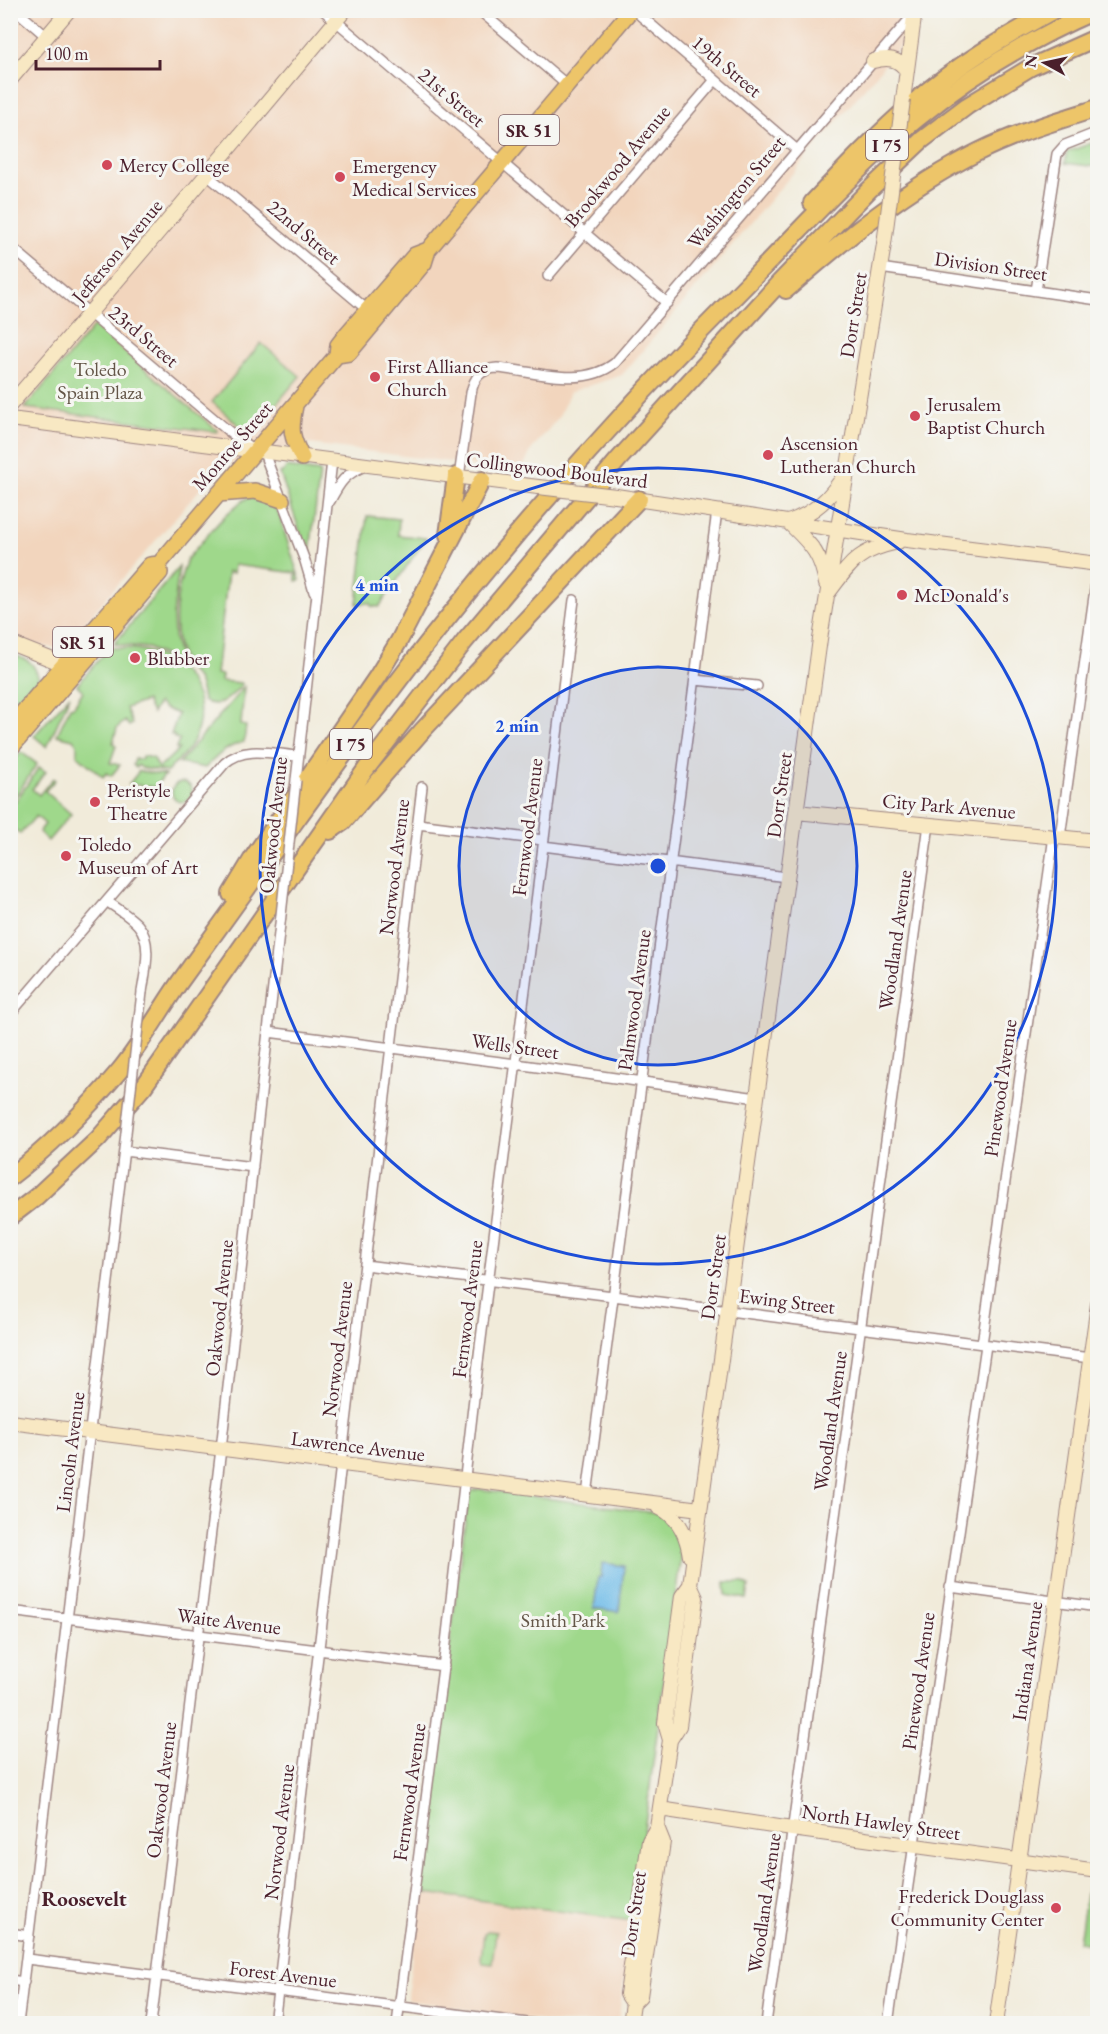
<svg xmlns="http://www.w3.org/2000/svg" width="1108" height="2034" font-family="'EB Garamond',serif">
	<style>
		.built { fill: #f2d5bd }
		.green { fill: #9fd88b; stroke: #747c5b; stroke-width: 1.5 }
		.water { fill: #6ebbe8; stroke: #5c6d8a; stroke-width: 1.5 }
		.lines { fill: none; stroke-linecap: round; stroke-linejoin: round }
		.street-casing { stroke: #9e8582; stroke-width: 12 }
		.secondary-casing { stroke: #9e8582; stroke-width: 16 }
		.primary-casing { stroke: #9e8582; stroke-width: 18 }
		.highway-casing { stroke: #9e8582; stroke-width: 20 }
		.street { stroke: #fff; stroke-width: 9 }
		.secondary { stroke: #f8e8c3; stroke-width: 14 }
		.primary { stroke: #edc569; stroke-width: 15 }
		.highway { stroke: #edc569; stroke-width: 16 }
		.street-bridge-casing { stroke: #9e8582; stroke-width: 12; stroke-linecap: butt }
		.secondary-bridge-casing { stroke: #9e8582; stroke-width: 16; stroke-linecap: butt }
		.street-bridge { stroke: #fff; stroke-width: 9 }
		.secondary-bridge { stroke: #f8e8c3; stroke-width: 14 }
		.ring { fill: none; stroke: #1d4ed8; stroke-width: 3 }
		.poi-dot { fill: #d1495b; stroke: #f6f6f2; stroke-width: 2 }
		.labels { text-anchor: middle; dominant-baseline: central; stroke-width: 6; stroke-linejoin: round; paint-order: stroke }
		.shield { fill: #f6f6f2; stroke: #7e6067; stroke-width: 1.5 }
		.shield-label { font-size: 18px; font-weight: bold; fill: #4a1f2b }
		.street-label { font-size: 20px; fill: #4a1f2b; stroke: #f6f6f2 }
		.poi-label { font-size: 20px; fill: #4a1f2b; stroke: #f6f6f2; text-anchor: start }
		.park-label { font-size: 20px; fill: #645648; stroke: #f6f6f2 }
		.neighbourhood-label { font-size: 21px; font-weight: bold; fill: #4a1f2b; stroke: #f6f6f2 }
		.centre { fill: #1d4ed8; stroke: #f6f6f2; stroke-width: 3 }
		.ring-label { font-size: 18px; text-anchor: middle; font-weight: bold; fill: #1d4ed8; stroke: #f6f6f2; stroke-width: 6; stroke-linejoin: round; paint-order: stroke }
	</style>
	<rect width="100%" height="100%" fill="#f6f6f2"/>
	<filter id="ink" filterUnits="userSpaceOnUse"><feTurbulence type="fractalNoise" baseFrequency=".0167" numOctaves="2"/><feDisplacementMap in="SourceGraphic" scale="12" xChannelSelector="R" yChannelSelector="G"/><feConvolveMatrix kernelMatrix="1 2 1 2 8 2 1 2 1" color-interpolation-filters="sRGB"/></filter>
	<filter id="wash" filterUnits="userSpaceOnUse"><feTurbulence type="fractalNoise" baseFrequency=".008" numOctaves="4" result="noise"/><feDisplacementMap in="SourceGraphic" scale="24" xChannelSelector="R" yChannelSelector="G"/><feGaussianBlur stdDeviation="1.35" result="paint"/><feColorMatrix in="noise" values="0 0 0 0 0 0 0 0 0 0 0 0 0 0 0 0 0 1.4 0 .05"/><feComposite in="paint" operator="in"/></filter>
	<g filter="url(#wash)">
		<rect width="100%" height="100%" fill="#f1ebda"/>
		<path class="built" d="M11,11H930L622,375L570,392L558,418L532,449L521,471L303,443L220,466L69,641L53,648L11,639Z
			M419,1892L632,1921L618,2023H555L407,2000Z"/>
		<path class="green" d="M1097,141V167L1065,163L1067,152Z
			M94,326L218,431L217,432L25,408Z
			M261,343L300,376L252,433L244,430L212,402Z
			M286,467L320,472L309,559L280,473L284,471Z
			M252,496C263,500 272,502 278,512L300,580L296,581V573L234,565L233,573L228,572L216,674L222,675L221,681L241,683V686C230,697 221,710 203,701C202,694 201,685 197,679C194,674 188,670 185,664C169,634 176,589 187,559C202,542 233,502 252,496Z
			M367,516L399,519L398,535L426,538L379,607L371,606L370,603L357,604Z
			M179,567L173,615L174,636L180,662L148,648L114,644Z
			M109,648C121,648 135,647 146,651C188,663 211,698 194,740C189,751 175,763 167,772L142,768L138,765L136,768L133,765L135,759H142V756L153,758L159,768L179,749L176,748L180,739L174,738L175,736L171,735L178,714L164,708L158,703L152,713L146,701L126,708L132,724L129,726L125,721L117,728L113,743L116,746L110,763L120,765L111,776L106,773L103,777L77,755V744L73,739L57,735L70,707L74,706L83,691L77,685Z
			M11,654C28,660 33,660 39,679L11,715Z
			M244,687L241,725L246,726L244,742C227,746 218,755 205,768L179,763Z
			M70,695L47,747L34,736Z
			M21,752L37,764L11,803V765Z
			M39,767L46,772L32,789L39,795L53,778L55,780L45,791L71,814L48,841L39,832L45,824L36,816L20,834L11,826V808Z
			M139,771L165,775L154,787L129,784Z
			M172 792a10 10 0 1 1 20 0a10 10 0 1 1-20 0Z
			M478,1489L657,1513L674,1525L682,1546L632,1921L419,1892L468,1498L470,1492Z
			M725,1582H742L749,1586L747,1599L726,1595Z
			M1089,1877L1097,1878V1945L1079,1942Z
			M487,1931L496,1932L492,1964L483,1963L481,1959L484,1934Z"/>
		<path class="water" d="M602,1563L624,1566L619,1612L594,1608L598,1577H601Z"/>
	</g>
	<g filter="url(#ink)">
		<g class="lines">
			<g class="street-casing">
				<path id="street" d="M16,10L47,37
					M323,10L667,303
					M479,10L567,85
					M634,10L797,150
					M206,174L371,313
					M10,246L226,429L252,449
					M880,268L1098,300
					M548,276L715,80
					M1036,291L1057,154L1065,145L1098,132
					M264,453L305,561L314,592
					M459,477L471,393C474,378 480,369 497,368C535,371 582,389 615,363L914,14
					M330,501C340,482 345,474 365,466
					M695,680L757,686
					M296,780L332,461
					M418,824L543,840
					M1060,837L1098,568
					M543,846L787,877
					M107,901C117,909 130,916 138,925C153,942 145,972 142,992
					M10,1014L225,763C245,745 273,754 298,756
					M268,1032L516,1064L757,1098
					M124,1151L253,1167
					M365,1265L613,1296L1098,1359
					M982,1344L1054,836
					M587,1495L717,511
					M950,1587L1098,1607
					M10,1611L444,1666
					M10,1933L29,1936
					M27,1959L535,2024
					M10,1980L24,1982
					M18,2024L126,1133
					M151,2024L221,1449L274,978
					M274,2024L422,787
					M397,2024L445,1652L478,1363L574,600
					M766,2024L929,824
					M888,2024L986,1345"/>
			</g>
			<g class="secondary-casing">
				<path id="secondary" d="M873,61C888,57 898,58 907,71
					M10,80L69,10
					M903,100L915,10
					M10,405C124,275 234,142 345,10
					M10,419L538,487
					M616,496L907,540L1098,564
					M826,584C821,552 809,543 788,522C815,513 830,498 845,474
					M829,592C853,560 858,551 898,542
					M10,643L73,668
					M796,812L1098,841
					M10,1422L700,1509
					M658,1507C679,1516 687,1535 690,1556
					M670,1740L679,1726L696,1598L690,1585
					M660,1809L792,1829L1098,1871
					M633,2003L627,1994L649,1841L657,1827L670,1740L665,1723L682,1596L690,1585L820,639L884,244
					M630,2024L633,2003L640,1996L663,1842L657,1827
					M996,2024L1098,1304"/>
			</g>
			<g class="primary-casing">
				<path id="primary" d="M337,355L349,353L424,263L428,250L631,10
					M295,406C290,430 291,436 302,458
					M218,494L255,491L282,500
					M10,727L150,565L159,564
					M10,749L160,573L159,564L337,355L338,345L345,336L415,255L428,250"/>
			</g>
			<g class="highway-casing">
				<path id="highway" d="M812,203C845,168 877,134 913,103C955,66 1005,37 1054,10
					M786,290C846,238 906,188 978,152C1016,133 1057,121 1098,108
					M448,535L456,476
					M330,831L343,822L422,731L639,499
					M231,894L254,856L377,677L399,641L482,480
					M10,1177C51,1146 87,1109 120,1070C142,1043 159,1012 179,983C218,928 258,874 297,819C343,756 388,692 437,631C536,507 643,388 755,276C808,222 859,165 918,118C972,74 1032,38 1097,10
					M10,1217L36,1197L98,1139L144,1086L366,769L465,641L618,460L780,282L869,190L922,140L967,106L1031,67L1098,37"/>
			</g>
			<use href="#street" class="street"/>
			<use href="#secondary" class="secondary"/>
			<use href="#primary" class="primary"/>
			<use href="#highway" class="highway"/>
			<g class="street-bridge-casing">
				<path id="street-bridge" d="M274,978L296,780
					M126,1133L142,992"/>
			</g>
			<g class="secondary-bridge-casing">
				<path id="secondary-bridge" d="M884,244L903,100
					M538,487L616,496"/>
			</g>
			<use href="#street-bridge" class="street-bridge"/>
			<use href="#secondary-bridge" class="secondary-bridge"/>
		</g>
	</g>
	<circle cx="658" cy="866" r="199" fill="#1d4ed8" fill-opacity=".12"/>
	<g class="ring">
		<circle cx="658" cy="866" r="199"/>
		<circle cx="658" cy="866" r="398"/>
	</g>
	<g class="poi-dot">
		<circle cx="107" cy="165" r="6"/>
		<circle cx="340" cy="177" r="6"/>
		<circle cx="375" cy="377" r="6"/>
		<circle cx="915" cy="416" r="6"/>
		<circle cx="768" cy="455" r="6"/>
		<circle cx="902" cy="595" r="6"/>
		<circle cx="135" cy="658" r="6"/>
		<circle cx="95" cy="802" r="6"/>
		<circle cx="66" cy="856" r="6"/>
		<circle cx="1056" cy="1908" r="6"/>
	</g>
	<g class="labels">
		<g class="shield">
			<rect x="499" y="115" width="60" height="30" rx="4.5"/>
			<rect x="866" y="130" width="42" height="30" rx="4.5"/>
			<rect x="53" y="627" width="60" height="30" rx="4.5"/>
			<rect x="330" y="729" width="42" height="30" rx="4.5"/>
		</g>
		<g class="shield-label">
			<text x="529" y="130">SR 51</text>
			<text x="887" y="145">I 75</text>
			<text x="83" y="642">SR 51</text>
			<text x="351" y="744">I 75</text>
		</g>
		<g class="street-label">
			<text transform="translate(727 66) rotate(40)">19th Street</text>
			<text transform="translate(452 97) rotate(40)">21st Street</text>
			<text transform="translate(617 166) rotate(-50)">Brookwood Avenue</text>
			<text transform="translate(736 192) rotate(-50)">Washington Street</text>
			<text transform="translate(304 232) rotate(40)">22nd Street</text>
			<text transform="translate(117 251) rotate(-50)">Jefferson Avenue</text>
			<text transform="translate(991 266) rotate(8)">Division Street</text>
			<text transform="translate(853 315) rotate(-81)">Dorr Street</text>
			<text transform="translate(144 336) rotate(40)">23rd Street</text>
			<text transform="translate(232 446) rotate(-49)">Monroe Street</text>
			<text transform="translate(557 470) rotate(7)">Collingwood Boulevard</text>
			<text transform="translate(779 795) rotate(-82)">Dorr Street</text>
			<text transform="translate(949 806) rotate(5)">City Park Avenue</text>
			<text transform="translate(273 825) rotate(-84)">Oakwood Avenue</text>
			<text transform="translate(527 827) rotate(-83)">Fernwood Avenue</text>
			<text transform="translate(394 867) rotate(-83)">Norwood Avenue</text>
			<text transform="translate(895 940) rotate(-82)">Woodland Avenue</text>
			<text transform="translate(634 1000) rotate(-82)">Palmwood Avenue</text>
			<text transform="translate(515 1046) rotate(8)">Wells Street</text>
			<text transform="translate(1000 1088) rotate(-82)">Pinewood Avenue</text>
			<text transform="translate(713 1277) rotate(-82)">Dorr Street</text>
			<text transform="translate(787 1301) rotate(7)">Ewing Street</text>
			<text transform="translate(219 1308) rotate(-84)">Oakwood Avenue</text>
			<text transform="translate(467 1309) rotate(-83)">Fernwood Avenue</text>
			<text transform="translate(337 1349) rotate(-83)">Norwood Avenue</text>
			<text transform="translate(830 1421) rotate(-82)">Woodland Avenue</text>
			<text transform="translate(358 1446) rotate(7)">Lawrence Avenue</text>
			<text transform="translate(70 1452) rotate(-83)">Lincoln Avenue</text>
			<text transform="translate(229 1621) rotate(7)">Waite Avenue</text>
			<text transform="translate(1027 1661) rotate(-82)">Indiana Avenue</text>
			<text transform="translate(918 1681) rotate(-82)">Pinewood Avenue</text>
			<text transform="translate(161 1790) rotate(-83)">Oakwood Avenue</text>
			<text transform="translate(409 1792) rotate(-82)">Fernwood Avenue</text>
			<text transform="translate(881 1822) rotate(8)">North Hawley Street</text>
			<text transform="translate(279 1832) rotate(-83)">Norwood Avenue</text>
			<text transform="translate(764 1903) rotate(-82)">Woodland Avenue</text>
			<text transform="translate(633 1914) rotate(-82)">Dorr Street</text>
			<text transform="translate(283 1974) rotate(7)">Forest Avenue</text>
		</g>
		<g class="poi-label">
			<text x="119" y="165">Mercy College</text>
			<text x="352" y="166">Emergency<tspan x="352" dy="23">Medical Services</tspan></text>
			<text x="387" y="366">First Alliance<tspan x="387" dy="23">Church</tspan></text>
			<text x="927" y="404">Jerusalem<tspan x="927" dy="23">Baptist Church</tspan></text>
			<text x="780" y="443">Ascension<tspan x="780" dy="23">Lutheran Church</tspan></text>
			<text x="914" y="595">McDonald's</text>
			<text x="147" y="658">Blubber</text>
			<text x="107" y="790">Peristyle<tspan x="107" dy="23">Theatre</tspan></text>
			<text x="78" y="844">Toledo<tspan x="78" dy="23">Museum of Art</tspan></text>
			<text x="1044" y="1896" text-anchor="end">Frederick Douglass<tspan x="1044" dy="23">Community Center</tspan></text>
		</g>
		<g class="park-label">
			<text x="100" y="369">Toledo<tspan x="100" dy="23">Spain Plaza</tspan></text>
			<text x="563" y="1620">Smith Park</text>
		</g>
		<g class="neighbourhood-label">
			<text x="84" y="1898">Roosevelt</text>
		</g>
	</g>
	<circle cx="658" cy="866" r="9" class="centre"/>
	<g class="ring-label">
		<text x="377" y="591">4 min</text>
		<text x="517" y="732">2 min</text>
	</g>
	<rect width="1108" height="2034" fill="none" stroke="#f6f6f2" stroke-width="36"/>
	<g transform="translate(1045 63) rotate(278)" stroke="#f6f6f2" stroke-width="4.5" paint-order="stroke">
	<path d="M0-4.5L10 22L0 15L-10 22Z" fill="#4a1f2b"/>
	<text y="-9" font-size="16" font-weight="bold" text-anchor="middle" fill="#4a1f2b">N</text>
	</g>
	<path d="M36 60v9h124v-9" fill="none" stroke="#4a1f2b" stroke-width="3"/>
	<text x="45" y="60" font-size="18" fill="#4a1f2b" stroke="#f6f6f2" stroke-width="4.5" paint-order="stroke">100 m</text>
</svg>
